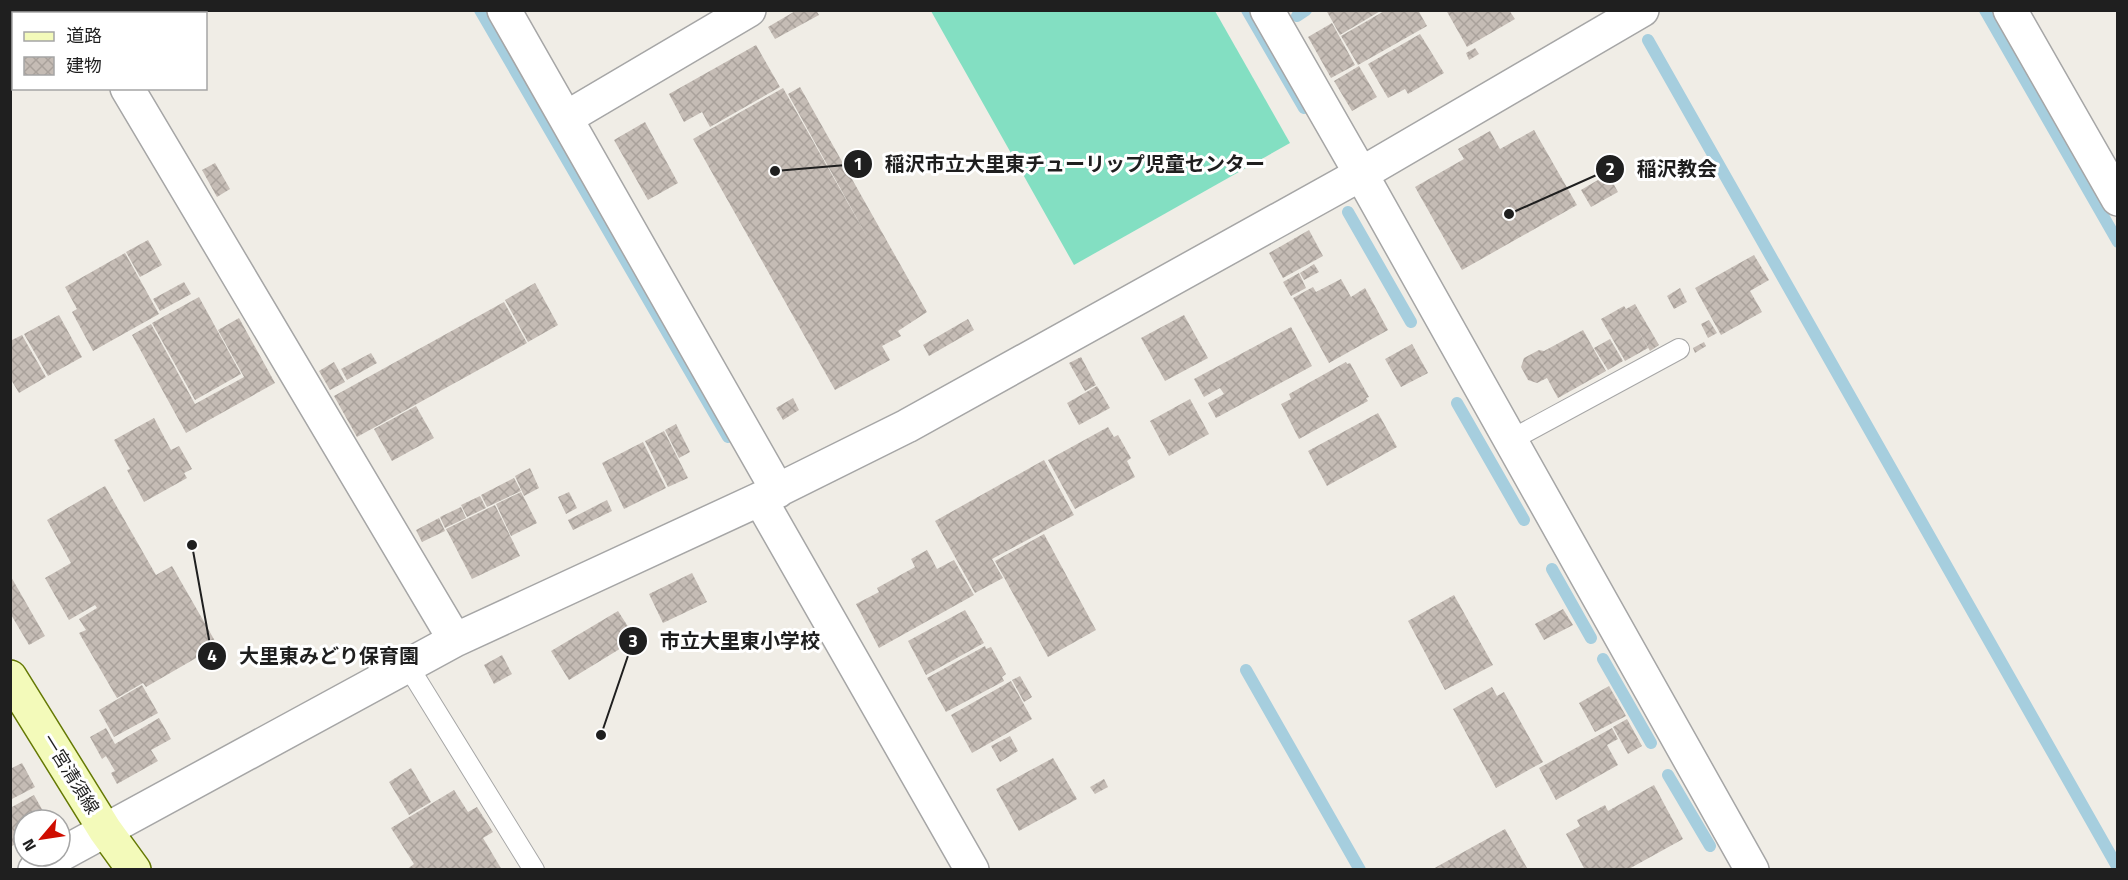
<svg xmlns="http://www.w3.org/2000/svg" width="2128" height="880" font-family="'Titillium Web','Noto Sans JP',sans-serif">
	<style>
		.pitch { fill: #83dfc2 }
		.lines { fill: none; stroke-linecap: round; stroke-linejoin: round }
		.stream { stroke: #a6cede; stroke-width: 12 }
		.building { fill: url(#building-cross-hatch) }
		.lane-casing { stroke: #a6a6a6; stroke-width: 22 }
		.street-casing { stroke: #a6a6a6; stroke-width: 36 }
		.secondary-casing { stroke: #657904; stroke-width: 36 }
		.lane { stroke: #fff; stroke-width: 20 }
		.street { stroke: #fff; stroke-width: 33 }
		.secondary { stroke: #f3faba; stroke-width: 33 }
		.labels { text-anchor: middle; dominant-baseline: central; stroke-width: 6; stroke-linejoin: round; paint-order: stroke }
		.street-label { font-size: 18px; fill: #1f1f1f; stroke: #fff }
		.leader { fill: none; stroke: #1f1f1f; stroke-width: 2 }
		.callout-dot { fill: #1f1f1f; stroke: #fff; stroke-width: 2 }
		.mark-label { font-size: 18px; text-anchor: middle; font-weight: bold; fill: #fff }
		.callout-label { font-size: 20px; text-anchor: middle; font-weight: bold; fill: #1f1f1f; stroke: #fff; stroke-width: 6; stroke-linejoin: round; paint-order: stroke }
	</style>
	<defs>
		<pattern id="building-cross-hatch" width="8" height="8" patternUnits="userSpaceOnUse" patternTransform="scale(1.5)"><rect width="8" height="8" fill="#c5bcb5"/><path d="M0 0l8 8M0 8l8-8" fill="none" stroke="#a9a19b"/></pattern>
	</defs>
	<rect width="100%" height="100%" fill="#f0ede6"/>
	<path class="pitch" d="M931,11H1215L1290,143L1074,265Z"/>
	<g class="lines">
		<path class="stream" d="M480,10L728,437
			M1247,10L1304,108
			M1985,10L2118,242
			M1297,16L1306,10
			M1648,40L2118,868
			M1348,212L1411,322
			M1457,403L1524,520
			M1552,569L1591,638
			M1603,659L1651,743
			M1246,670L1360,870
			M1668,775L1710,846"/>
	</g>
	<path class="building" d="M120,10H149L151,14H115Z
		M797,10H816L819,15L775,39L768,27Z
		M1326,10H1382L1340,35Z
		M1386,10H1418L1427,26L1358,65L1341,36Z
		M1446,10H1509L1515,19L1467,47Z
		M1332,23L1355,65L1331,78L1308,37Z
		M1420,34L1444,73L1408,94L1405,89L1388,98L1368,64Z
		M756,45L780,87L710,127L702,112L684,122L669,94Z
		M1475,48L1479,54L1469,60L1466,53Z
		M1359,66L1377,97L1352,111L1334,81Z
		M800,87L927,312L898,331L901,336L882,346L890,360L835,390L693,139L783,88L870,242L788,94Z
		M645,122L678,183L648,200L614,140Z
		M1534,130L1577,205L1462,270L1415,187L1464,159L1458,149L1490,131L1500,149Z
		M215,163L230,189L217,197L202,170Z
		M1608,174L1618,192L1591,207L1581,190Z
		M1309,230L1323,256L1283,278L1269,253Z
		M148,240L162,265L140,277L126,252Z
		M125,253L159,314L93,351L72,312L77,309L65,287Z
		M1754,255L1769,280L1750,291L1762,312L1721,335L1695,288Z
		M1314,264L1319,272L1304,280L1300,273Z
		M1299,273L1306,288L1291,296L1283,282Z
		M1341,279L1351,297L1365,288L1388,330L1329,363L1293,298L1313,287L1316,292Z
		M184,282L191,294L160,311L153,299Z
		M535,283L558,325L528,342L505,300Z
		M1680,288L1687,302L1674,309L1667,296Z
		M199,297L241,374L195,400L152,323Z
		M504,302L527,343L357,437L334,396Z
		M1635,304L1659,345L1650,351L1631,317L1648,348L1625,361L1601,319L1624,306L1626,309Z
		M59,315L82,357L48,376L24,334Z
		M1184,315L1208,358L1165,381L1141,338Z
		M239,318L275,383L186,433L132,335L151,324L195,404L244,377L218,330Z
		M968,319L974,330L929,356L923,345Z
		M1709,320L1717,333L1708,338L1701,324Z
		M1291,327L1312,366L1216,418L1208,403L1224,394L1220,388L1204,397L1194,379Z
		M1583,330L1606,371L1558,398L1547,378L1537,383L1528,380L1521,367L1524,358L1539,350L1544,351Z
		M22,335L46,377L19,393L10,378V341Z
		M1610,339L1623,361L1608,370L1594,348Z
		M1704,342L1706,346L1695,353L1693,348Z
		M1412,344L1428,373L1401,387L1385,359Z
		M371,353L377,363L347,380L341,369Z
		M1081,357L1096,385L1085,391L1069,363Z
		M334,362L345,382L330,390L319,371Z
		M1346,362L1347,364L1350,363L1369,397L1366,398L1368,401L1299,439L1281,404L1291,399L1289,394Z
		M1097,386L1110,408L1079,425L1067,403Z
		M793,398L799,410L783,420L776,408Z
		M1190,399L1209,434L1169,456L1150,421Z
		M416,406L434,438L392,461L374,429Z
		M1378,413L1397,447L1327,486L1308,451Z
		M154,418L171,450L179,446L192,469L184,473L187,478L144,502L127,470L130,469L114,440Z
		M676,424L690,452L679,458L665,430Z
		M1108,427L1114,437L1118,435L1131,458L1127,461L1135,477L1075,509L1048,460Z
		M664,431L688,478L668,487L645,441Z
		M643,442L666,488L624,509L602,463Z
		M1044,460L1074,515L992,559L1003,578L975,593L935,521Z
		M530,468L539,488L524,496L515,476Z
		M514,478L521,491L487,507L481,495Z
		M105,486L156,575L172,566L215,641L201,650L203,654L146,687L143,683L117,698L79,633L86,630L79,619L97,608L95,605L69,620L45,578L71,563L47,520Z
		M521,492L537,523L511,536L496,504Z
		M569,492L577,508L566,514L558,497Z
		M480,496L486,508L467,517L461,505Z
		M607,500L612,511L573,530L568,520Z
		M495,505L520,556L472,579L446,529Z
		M461,507L466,518L445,528L440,517Z
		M439,518L445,531L422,542L416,530Z
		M1044,534L1096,630L1048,657L995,561Z
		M927,550L937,569L954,560L974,595L879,648L856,604L879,592L877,588L915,567L911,559Z
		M692,573L707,602L663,623L649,594Z
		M10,575L45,636L29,645L10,613Z
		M1454,595L1493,665L1445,690L1408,621Z
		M1563,609L1573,625L1544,640L1535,624Z
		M965,610L984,643L926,675L908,641Z
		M618,611L636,639L569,680L551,651Z
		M985,646L986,649L991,647L1006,674L1002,677L1004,681L946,712L927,678Z
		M502,655L512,674L494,684L484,665Z
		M1020,676L1032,697L1024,702L1012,680Z
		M1011,681L1032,719L972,753L951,715Z
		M142,685L158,713L114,737L99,710Z
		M1609,686L1626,716L1595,732L1579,703Z
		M1492,687L1497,696L1504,692L1543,762L1496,788L1453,709Z
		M159,718L171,739L151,750L158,761L117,784L111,773L115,771L106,756L102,759L90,737L106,728L115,744Z
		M1627,719L1642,746L1628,754L1613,727Z
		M1612,728L1618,739L1607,745L1618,765L1556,800L1539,768Z
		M1010,736L1018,751L1000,762L991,746Z
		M1053,758L1077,799L1019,831L996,789Z
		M22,763L35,787L10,800V769Z
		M411,768L431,802L409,815L389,782Z
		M1104,779L1108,787L1095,794L1090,787Z
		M1654,785L1683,839L1627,870H1585L1566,834L1580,826L1577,820L1605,805L1608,811Z
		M454,790L468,812L477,807L493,832L483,838L502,870H406L414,864L391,828Z
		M34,795L48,820H24V840L10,847V808Z
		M1505,829L1527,868L1431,870Z"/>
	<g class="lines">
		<g class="lane-casing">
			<path id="lane" d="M1511,440L1679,349
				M408,666L534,870"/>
		</g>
		<g class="street-casing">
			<path id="street" d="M80,10L82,14
				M504,10L778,491
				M1267,10L1361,174L1752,870
				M2010,10L2118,199
				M127,88L455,640
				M566,118L749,10
				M760,499L972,870
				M60,855L455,640L760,499L907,426L1361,174L1642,10
				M35,870L59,856"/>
		</g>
		<g class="secondary-casing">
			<path id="secondary" d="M10,677L105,830L134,870"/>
		</g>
		<use href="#lane" class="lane"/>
		<use href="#street" class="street"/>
		<use href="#secondary" class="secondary"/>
	</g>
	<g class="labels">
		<g class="street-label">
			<text transform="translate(71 774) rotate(58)">一宮清須線</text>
		</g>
	</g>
	<path class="leader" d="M775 171L858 164M1509 214L1610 169M601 735L633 641M192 545L212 656"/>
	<g class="callout-dot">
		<circle cx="775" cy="171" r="6"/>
		<circle cx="1509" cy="214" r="6"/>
		<circle cx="601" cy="735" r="6"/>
		<circle cx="192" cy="545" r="6"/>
		<circle cx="858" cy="164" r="15"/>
		<circle cx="1610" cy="169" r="15"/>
		<circle cx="633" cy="641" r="15"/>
		<circle cx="212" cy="656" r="15"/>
	</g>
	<g class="mark-label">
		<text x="858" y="170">1</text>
		<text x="1610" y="175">2</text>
		<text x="633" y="647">3</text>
		<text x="212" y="662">4</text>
	</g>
	<g class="callout-label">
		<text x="1075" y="171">稲沢市立大里東チューリップ児童センター</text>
		<text x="1677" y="176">稲沢教会</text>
		<text x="740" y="648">市立大里東小学校</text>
		<text x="329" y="663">大里東みどり保育園</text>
	</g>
	<rect width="2128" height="880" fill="none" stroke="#1f1f1f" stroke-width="24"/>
	<rect x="12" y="12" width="195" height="78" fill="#ffffff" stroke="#a5a5a5" stroke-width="1.5"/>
	<rect x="24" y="32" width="30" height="9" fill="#f3faba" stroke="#a5a5a5" stroke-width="1.5"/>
	<text x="66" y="42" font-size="18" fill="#1f1f1f">道路</text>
	<rect x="24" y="57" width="30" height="18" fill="url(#building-cross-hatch)" stroke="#a5a5a5" stroke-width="1.5"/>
	<text x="66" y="72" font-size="18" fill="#1f1f1f">建物</text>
	<g transform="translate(42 838) rotate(241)"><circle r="28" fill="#ffffff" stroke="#a5a5a5" stroke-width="1.5"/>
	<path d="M0-4.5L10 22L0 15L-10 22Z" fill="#cf0d00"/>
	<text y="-9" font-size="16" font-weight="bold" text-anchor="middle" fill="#1f1f1f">N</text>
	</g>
</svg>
